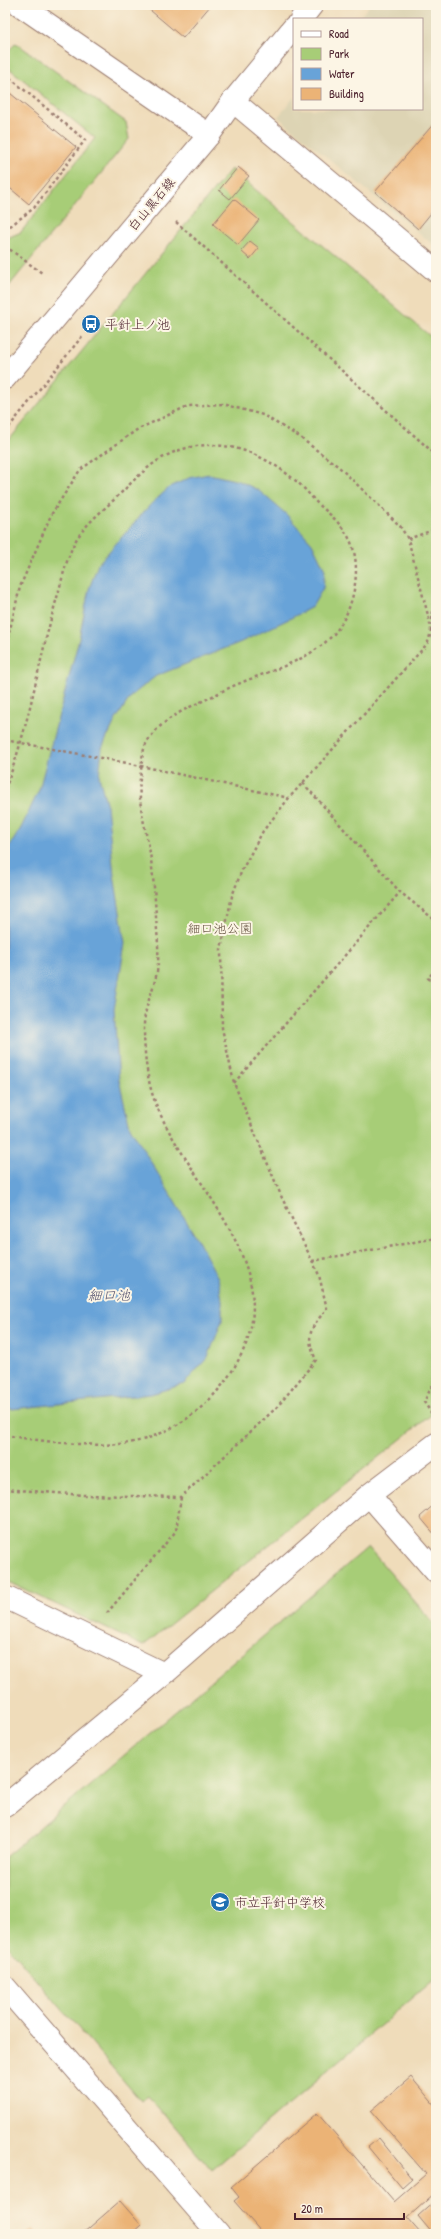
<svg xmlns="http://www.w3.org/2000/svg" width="441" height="2239" font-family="'Patrick Hand','Klee One',sans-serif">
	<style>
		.built { fill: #ddd4b4 }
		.green { fill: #a7cd77; stroke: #787651 }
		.water { fill: #68a3d8; stroke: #596182 }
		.building { fill: #ebb376 }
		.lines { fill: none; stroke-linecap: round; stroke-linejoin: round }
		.minor-casing { stroke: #9c7e72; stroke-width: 24 }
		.tertiary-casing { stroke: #9c7e72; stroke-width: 24 }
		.path { stroke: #9c7e72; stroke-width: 2.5; stroke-dasharray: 3 3; stroke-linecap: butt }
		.minor { stroke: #fff; stroke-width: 22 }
		.tertiary { stroke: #fff; stroke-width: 22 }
		.labels { text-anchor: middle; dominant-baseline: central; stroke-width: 4; stroke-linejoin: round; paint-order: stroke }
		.street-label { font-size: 13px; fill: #4a1f2b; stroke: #fcf5e5 }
		.poi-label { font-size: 13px; fill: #4a1f2b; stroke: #fcf5e5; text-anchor: start }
		.park-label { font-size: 13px; fill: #665342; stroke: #fcf5e5 }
		.water-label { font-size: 14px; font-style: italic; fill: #565470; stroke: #fcf5e5 }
	</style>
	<rect width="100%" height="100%" fill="#fcf5e5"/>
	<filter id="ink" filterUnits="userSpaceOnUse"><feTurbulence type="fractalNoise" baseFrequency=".025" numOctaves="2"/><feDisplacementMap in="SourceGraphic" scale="8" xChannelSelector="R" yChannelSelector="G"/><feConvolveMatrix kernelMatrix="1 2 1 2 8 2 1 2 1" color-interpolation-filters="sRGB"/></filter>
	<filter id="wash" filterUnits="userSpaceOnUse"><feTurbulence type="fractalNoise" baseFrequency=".012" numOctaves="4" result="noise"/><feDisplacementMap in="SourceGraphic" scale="16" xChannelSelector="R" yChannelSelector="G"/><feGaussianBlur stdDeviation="0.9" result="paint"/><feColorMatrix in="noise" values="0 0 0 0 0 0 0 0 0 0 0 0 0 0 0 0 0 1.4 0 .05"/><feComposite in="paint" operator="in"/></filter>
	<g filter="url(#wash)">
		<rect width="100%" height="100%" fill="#efdcba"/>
		<path class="built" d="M370,5H436V247L278,117L294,97V109H422V19H358Z"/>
		<path class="green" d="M16,43L126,122L129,139L5,291V239L21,232L95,138L5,65V54Z
			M231,169L436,341V1411L143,1646L5,1580V445Z
			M368,1547L436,1626V1978L212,2170L148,2095L141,2101L5,1943V1857Z"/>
		<path class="water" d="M209,474L239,481L258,490L286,514L312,543L325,570L323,588L312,607L293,617L241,642L156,676L131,696L115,721L102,748L99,777L107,806L114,875L125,943L114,1010L119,1080L130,1127L197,1239L218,1278L222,1299V1321L208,1357L184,1384L151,1394L12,1409L5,1407V854L21,828L39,790L79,639L89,589L98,564L151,504L170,487L189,478Z"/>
		<g id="blocks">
			<path class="building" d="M144,5H211L183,38Z
				M5,89L76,147L29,204L5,184Z
				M436,121V207L418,229L375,192Z
				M238,167L249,176L230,199L219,190Z
				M234,199L259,220L238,245L213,224Z
				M250,241L259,248L250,259L241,251Z
				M436,1503V1536L420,1517Z
				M411,2077L436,2107V2192L407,2218L421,2234H263L234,2201L239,2197L231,2187L317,2113L394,2202L426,2174L371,2111Z
				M379,2138L412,2179L402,2188L368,2147Z
				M436,2200V2234H433L418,2216Z
				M120,2201L141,2225L131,2234H82Z
				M33,2229L37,2234H26Z"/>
		</g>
	</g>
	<g filter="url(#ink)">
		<use href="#blocks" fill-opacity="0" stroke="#9c7e72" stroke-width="1"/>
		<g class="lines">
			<g class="minor-casing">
				<path id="minor" d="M20,5L209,135
					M233,101L436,271
					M369,1495L436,1572
					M5,1597L164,1674
					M5,1806L164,1674L369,1495L436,1444
					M5,1987L219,2234"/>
			</g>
			<g class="tertiary-casing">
				<path id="tertiary" d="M301,19L312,5
					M5,378L209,135L233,101L294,27"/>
			</g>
			<path class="path" d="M5,43L6,42
				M5,74L85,140L34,208L5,230
				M176,222L436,455
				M5,246L42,273
				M5,432L84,334
				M408,539L436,529
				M5,650L20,587L51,515L80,470L138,429L188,406L222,404L263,415L298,436L339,467L400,526L408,539L429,619L431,630
				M5,740L127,763L289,798
				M303,783L400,892L436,921
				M5,789C29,728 38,663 56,601C62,581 66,558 76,540C87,522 106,508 121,493C139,475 155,458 180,450C219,437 259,451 291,477C301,484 309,494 317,503C331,515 346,528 352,545C360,567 355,597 345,617C325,658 275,668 238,684C223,690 210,698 196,704C177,713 156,725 146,744C142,752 142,762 141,771C136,800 145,824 150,853C153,873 155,896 156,917C157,932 159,949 158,963C157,985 144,1004 144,1026C144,1050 146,1076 154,1099C182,1177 285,1261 243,1351C222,1396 183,1431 134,1442C103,1449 37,1441 5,1435
				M436,969L428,978L436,984
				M234,1083L400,892
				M312,1261L436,1238
				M432,1414L424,1402L436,1378
				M5,1489L83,1495L181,1497L277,1407L316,1360C305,1335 310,1328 327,1309L319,1275L282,1198L234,1083L222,1028L221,949L232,896L242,870L263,831L289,798L427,644C434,629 430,613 436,603
				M107,1613L176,1531L181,1497"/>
			<use href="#minor" class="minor"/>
			<use href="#tertiary" class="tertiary"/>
		</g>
	</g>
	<defs>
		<g id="bus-disc" transform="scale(1)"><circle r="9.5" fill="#1f6fb2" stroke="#fcf5e5"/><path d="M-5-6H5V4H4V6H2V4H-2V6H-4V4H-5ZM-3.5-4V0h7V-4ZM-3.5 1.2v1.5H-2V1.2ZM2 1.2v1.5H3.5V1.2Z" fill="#fff"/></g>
		<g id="school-disc" transform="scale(1)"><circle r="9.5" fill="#1f6fb2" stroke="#fcf5e5"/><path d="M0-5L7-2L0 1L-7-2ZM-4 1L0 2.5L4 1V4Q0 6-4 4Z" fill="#fff"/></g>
	</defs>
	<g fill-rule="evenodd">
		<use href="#bus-disc" x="91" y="324"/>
		<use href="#school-disc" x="220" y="1902"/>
	</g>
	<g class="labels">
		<g class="street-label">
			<text transform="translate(151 204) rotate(-50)">白山黒石線</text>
		</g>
		<g class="poi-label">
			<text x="105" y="324">平針上ノ池</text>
			<text x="234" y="1902">市立平針中学校</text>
		</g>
		<g class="park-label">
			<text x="220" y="928">細口池公園</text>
		</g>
		<g class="water-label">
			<text x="109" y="1294">細口池</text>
		</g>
	</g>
	<rect width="441" height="2239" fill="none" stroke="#fcf5e5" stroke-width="20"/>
	<rect x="293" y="18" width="130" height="92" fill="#fcf5e5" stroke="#b59f9b"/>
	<rect x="301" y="31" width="20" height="6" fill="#ffffff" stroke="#b59f9b"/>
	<text x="329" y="38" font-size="12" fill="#4a1f2b">Road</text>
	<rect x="301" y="48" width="20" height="12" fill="#a7cd77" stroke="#b59f9b"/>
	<text x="329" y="58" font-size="12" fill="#4a1f2b">Park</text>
	<rect x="301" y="68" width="20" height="12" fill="#68a3d8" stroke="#b59f9b"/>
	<text x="329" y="78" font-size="12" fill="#4a1f2b">Water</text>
	<rect x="301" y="88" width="20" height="12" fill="#ebb376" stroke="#b59f9b"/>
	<text x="329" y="98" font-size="12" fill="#4a1f2b">Building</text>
	<path d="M295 2213v6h109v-6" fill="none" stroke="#4a1f2b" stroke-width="2"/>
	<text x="301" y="2213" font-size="12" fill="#4a1f2b" stroke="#fcf5e5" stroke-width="3" paint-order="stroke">20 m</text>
</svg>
